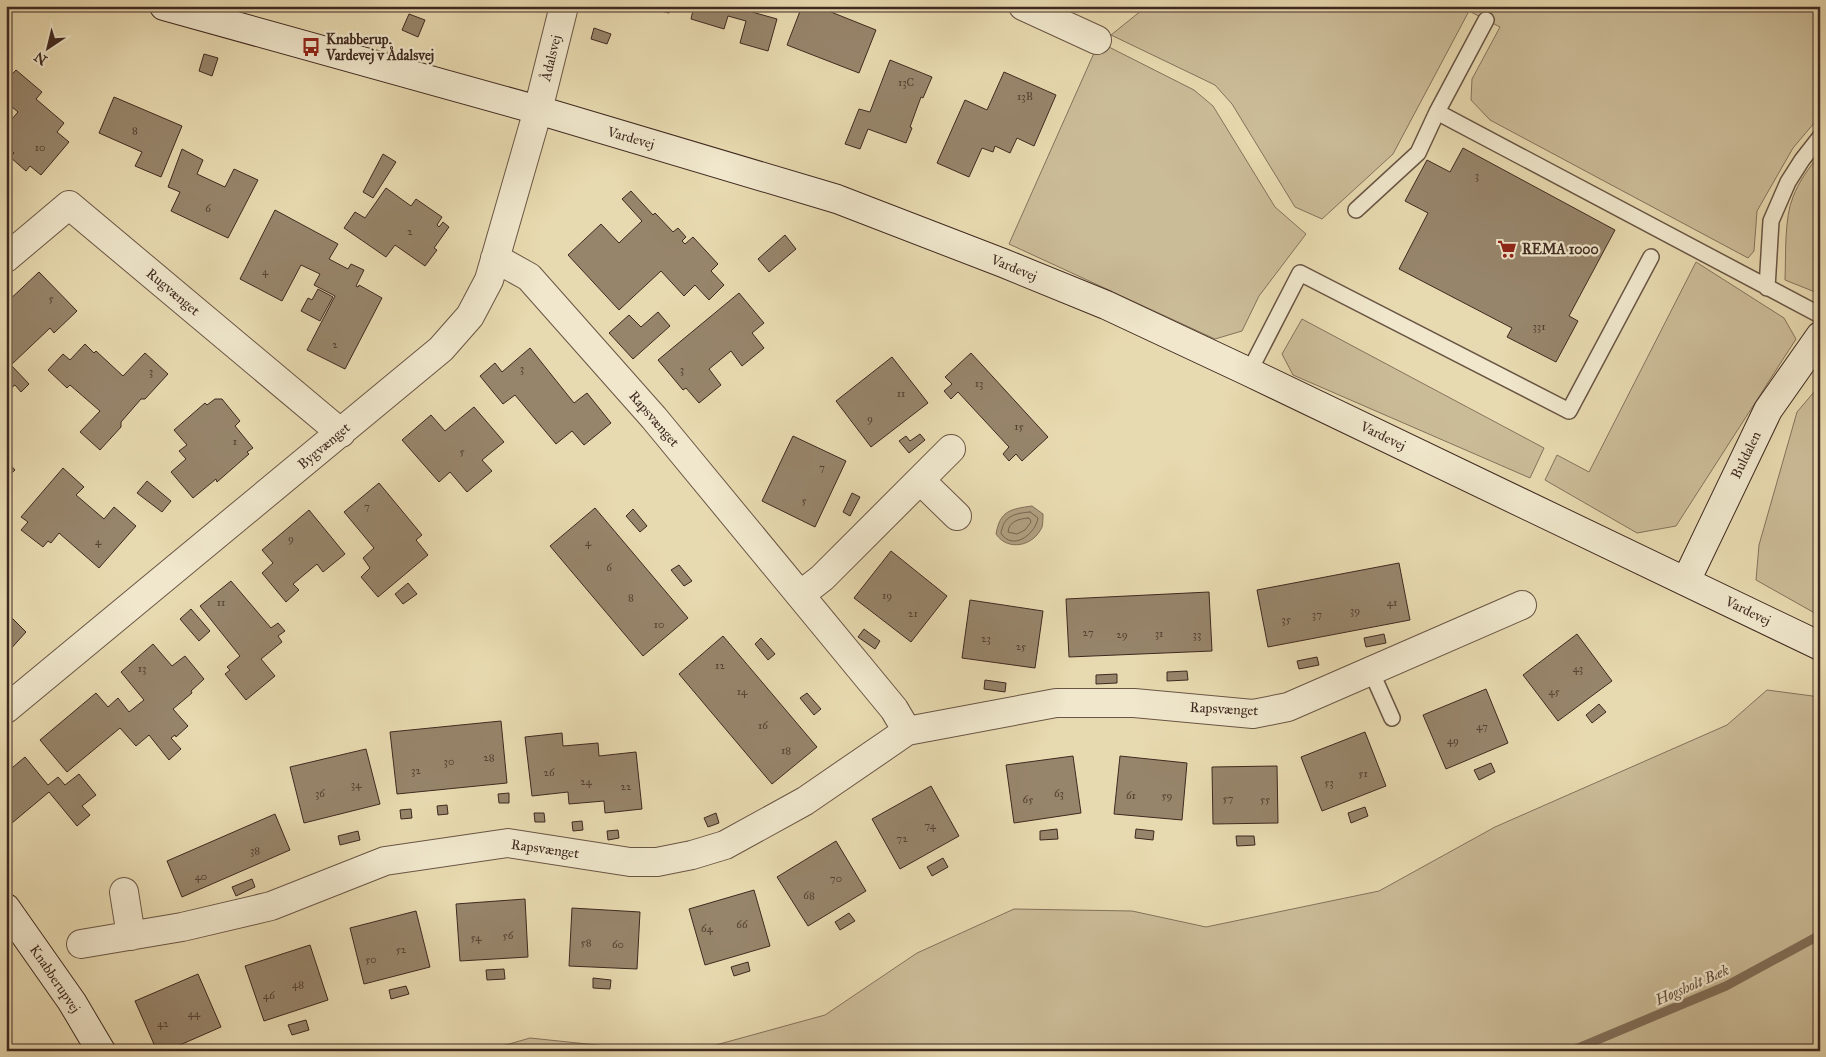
<svg xmlns="http://www.w3.org/2000/svg" width="1826" height="1057" font-family="'IM FELL Great Primer',serif">
	<style>
		.green { fill: #cbbc98; stroke: #85725c }
		.water { fill: #af9e7f; stroke: #826f59 }
		.lines { fill: none; stroke-linecap: round; stroke-linejoin: round }
		.shore { stroke: #776450; stroke-width: 1 }
		.stream { stroke: #826f59; stroke-width: 9 }
		.building { fill: #97856b; stroke: #3f2920 }
		.lane-casing { stroke: #695544; stroke-width: 18 }
		.street-casing { stroke: #695544; stroke-width: 30 }
		.secondary-casing { stroke: #3f2920; stroke-width: 30 }
		.lane { stroke: #f0e7cc; stroke-width: 15 }
		.street { stroke: #f0e7cc; stroke-width: 28 }
		.secondary { stroke: #f0e7cc; stroke-width: 28 }
		.labels { text-anchor: middle; dominant-baseline: central; stroke-width: 4.5; stroke-linejoin: round; paint-order: stroke }
		.number-label { font-size: 11px; fill: #554033 }
		.poi-label { font-size: 14px; font-weight: bold; fill: #3f2920; stroke: #f0e7cc; text-anchor: start }
		.street-label { font-size: 14px; fill: #3f2920; stroke: #f0e7cc }
		.water-label { font-size: 15px; font-style: italic; fill: #614c3c; stroke: #f0e7cc }
	</style>
	<rect width="100%" height="100%" fill="#e8dab0"/>
	<filter id="stains"><feTurbulence type="fractalNoise" baseFrequency=".004" numOctaves="4"/><feColorMatrix values="0 0 0 0 .2 0 0 0 0 .09 0 0 0 0 .02 0 0 0 .5 -.17"/></filter>
	<radialGradient id="worn" r=".72"><stop offset=".6" stop-color="#630" stop-opacity="0"/><stop offset="1" stop-color="#630" stop-opacity=".3"/></radialGradient>
	<path class="green" d="M1147,6H1818L1820,9V116L1793,148L1757,211L1754,251L1748,258L1490,120L1471,100L1472,79L1500,27L1469,11L1393,154L1322,219L1295,207L1232,104L1215,85L1111,35Z
		M1103,44L1194,90L1213,106L1275,207L1306,234L1259,296L1242,331L1215,339L1009,244L1094,53Z
		M1820,154V294L1785,280C1786,257 1784,218 1793,197C1799,181 1809,168 1820,154Z
		M1696,262L1784,318L1796,339L1676,526L1637,533L1545,480L1557,455L1589,472Z
		M1302,319L1544,448L1530,478L1293,375L1282,354Z
		M1820,385V616L1756,580L1759,545L1797,412Z
		M1767,690L1820,697V1051H694L825,1015L917,953L1014,909L1132,911L1206,927L1379,891L1495,827L1727,725Z
		M530,1038L654,1051H485Z"/>
	<path class="water" d="M1032,506L1043,514C1043,518 1043,523 1042,527C1034,546 1008,552 996,534C1000,511 1010,509 1032,506Z"/>
	<g class="lines">
		<path class="shore" d="M1030,512L1038,518C1036,532 1016,550 1003,536C1000,533 1001,532 1002,529C1005,515 1018,513 1030,512Z
			M1028,518L1030,519L1031,522L1025,530L1017,534L1008,532C1009,521 1019,519 1028,518Z"/>
		<path class="stream" d="M1571,1051L1726,986L1820,935"/>
	</g>
	<path class="building" d="M640,6H671L669,13Z
		M694,6H754L752,12L777,19L768,51L740,43L746,21L728,16L724,29L691,19Z
		M802,6H816L876,30L859,73L787,45Z
		M409,14L425,20L418,37L402,30Z
		M594,28L611,34L607,44L591,39Z
		M204,54L218,58L212,76L199,71Z
		M890,60L932,77L923,98L921,97L910,127L912,128L906,143L868,129L860,149L845,144L859,109L870,112Z
		M16,70L42,92L36,99L64,123L57,132L69,142L41,175L30,166L26,171L10,157L14,153L6,146V126L18,112L6,102V81Z
		M1004,72L1056,95L1034,146L1017,138L1010,153L995,146L993,152L982,148L969,177L937,163L965,100L987,110Z
		M114,97L182,126L161,177L135,166L142,152L99,133Z
		M1463,148L1615,230L1569,316L1578,321L1556,362L1507,337L1512,328L1399,269L1428,213L1405,201L1427,160L1450,172Z
		M182,149L203,160L197,174L225,187L234,169L258,180L228,238L171,211L180,192L168,187Z
		M383,154L396,162L373,198L363,192Z
		M386,188L411,206L416,199L442,217L437,225L439,227L443,222L449,227L434,248L437,250L425,266L395,245L386,257L344,228L355,212L365,218Z
		M631,191L653,215L655,213L673,232L678,228L686,237L682,241L685,244L693,237L718,264L711,271L724,285L709,300L695,285L684,296L661,271L619,310L568,255L601,224L619,243L642,221L622,199Z
		M275,210L338,244L329,259L348,269L351,264L364,270L356,286L358,287L359,285L382,298L345,369L307,350L335,296L314,285L320,274L301,265L282,301L240,279Z
		M785,235L796,249L769,272L758,259Z
		M39,272L77,311L54,333L50,328L11,365L29,384L21,392L15,385L11,388L6,383V312L8,310L6,307V303Z
		M318,289L333,297L320,321L301,311L308,298L312,300Z
		M739,293L764,323L752,333L764,348L742,366L731,351L709,369L721,385L699,403L686,388L683,390L658,360Z
		M658,312L670,326L633,359L609,333L629,315L641,327Z
		M85,344L94,353L96,351L123,376L145,353L168,374L145,399H141L121,422V427L100,450L80,432L100,411L70,385L67,388L48,370L63,354L70,360Z
		M530,348L574,403L587,393L611,423L584,445L572,431L556,444L515,395L503,404L480,376L495,363L502,372Z
		M971,353L1048,437L1022,461L1016,454L1009,461L1003,454L1009,447L958,392L951,399L944,391L952,384L945,377Z
		M892,357L928,403L871,447L836,401Z
		M215,399H222L240,421L235,426L253,448L247,452L249,454L217,482L216,479L193,498L171,472L186,459L179,451L187,445L174,430L205,403L207,405Z
		M474,407L504,442L482,460L492,471L467,492L450,472L439,482L402,440L431,415L445,431Z
		M920,434L925,440L909,453L899,441L906,436L910,441Z
		M793,436L846,461L815,527L762,501Z
		M6,460L15,470L6,478Z
		M63,468L84,487L76,495L104,519L114,507L136,526L99,568L59,533L51,543L48,541L43,547L21,530L28,522L21,517Z
		M147,481L171,501L162,512L137,493Z
		M379,483L422,535L416,540L428,555L378,597L361,577L370,568L363,558L374,548L344,512Z
		M852,493L860,497L850,516L843,512Z
		M595,508L688,618L643,656L550,546Z
		M633,509L647,526L640,532L626,516Z
		M309,510L345,554L323,572L317,564L293,584L299,590L286,602L262,573L273,563L262,550Z
		M891,551L947,596L911,642L854,598Z
		M1399,563L1410,620L1268,647L1257,590Z
		M679,565L692,581L684,586L671,570Z
		M231,581L271,628L278,623L285,631L278,636L282,642L261,659L275,676L246,700L225,674L230,670L227,667L240,656L200,606Z
		M408,583L417,594L403,604L395,594Z
		M1209,592L1212,651L1069,657L1066,599Z
		M970,600L1043,611L1035,668L962,658Z
		M191,609L210,631L199,641L180,619Z
		M8,614L26,632L8,652L6,650V616Z
		M864,629L880,641L875,649L858,637Z
		M1384,634L1386,643L1366,647L1364,638Z
		M1577,634L1612,681L1558,721L1523,675Z
		M723,636L817,747L772,784L679,674Z
		M761,638L775,654L768,660L755,644Z
		M153,644L172,666L185,656L204,679L191,691L192,693L173,709L188,726L176,737L175,735L171,738L181,749L169,760L149,735L136,746L120,728L67,772L40,740L96,693L108,707L118,698L129,712L144,700L121,672Z
		M1317,657L1319,665L1299,669L1297,661Z
		M1187,671L1188,680L1167,681V672Z
		M1117,674V683L1096,684V675Z
		M985,680L1006,683L1005,692L984,689Z
		M1486,689L1508,743L1446,769L1423,715Z
		M807,693L821,709L814,715L800,698Z
		M1599,704L1606,712L1592,723L1586,715Z
		M501,721L507,783L397,794L390,732Z
		M1365,732L1386,786L1322,811L1301,757Z
		M562,733L563,746L598,743L599,756L636,752L642,809L605,813L604,801L569,804L568,792L532,796L525,737Z
		M366,749L380,804L304,823L290,767Z
		M1073,756L1081,813L1014,823L1006,765Z
		M1120,756L1187,763L1182,820L1114,814Z
		M25,757L48,785L58,777L65,785L79,774L96,795L82,806L90,815L77,826L49,792L6,828V773Z
		M1491,763L1495,772L1479,780L1474,770Z
		M1277,766L1278,823L1213,824L1212,767Z
		M931,786L959,836L900,869L872,819Z
		M509,793V803H499L498,794Z
		M447,805L448,814L438,815L437,806Z
		M1365,807L1368,816L1351,823L1348,813Z
		M411,809L412,818L401,819L400,810Z
		M534,813H544L545,822H535Z
		M716,813L719,823L708,827L704,818Z
		M275,814L290,850L182,897L167,861Z
		M582,821L583,830L573,831L572,822Z
		M1057,829L1058,839L1040,840V831Z
		M1136,829L1154,831L1153,840L1135,838Z
		M618,830L619,838L608,840L607,831Z
		M358,831L360,840L340,845L338,836Z
		M1236,836H1254L1255,845L1237,846Z
		M836,841L866,891L808,926L777,877Z
		M943,858L948,867L932,876L927,867Z
		M252,879L255,887L236,896L232,887Z
		M754,890L770,946L705,965L689,909Z
		M525,899L528,957L460,961L456,904Z
		M572,908L640,912L637,969L569,966Z
		M416,911L430,967L364,984L350,928Z
		M849,913L855,921L840,930L835,922Z
		M310,945L328,1000L264,1021L245,966Z
		M748,962L750,971L734,976L731,967Z
		M504,969L505,979L487,980L486,970Z
		M198,974L221,1027L166,1051H157L135,1001Z
		M593,978L611,980L610,989L593,988Z
		M406,986L409,994L391,999L389,990Z
		M306,1020L309,1030L292,1035L288,1025Z"/>
	<g class="lines">
		<g class="lane-casing">
			<path id="lane" d="M1486,20L1437,112L1820,315
				M1356,210L1418,153L1437,112
				M1767,288L1771,221L1788,182L1802,160L1820,137
				M1249,372L1300,273L1569,411L1651,257
				M1371,671L1392,718"/>
		</g>
		<g class="street-casing">
			<path id="street" d="M1023,6L1097,40
				M6,258L69,205L341,433
				M495,258L529,277L654,418L894,709L907,731
				M920,480L957,516
				M800,595L822,578L951,449
				M6,709L441,349L470,316L489,280L538,110L564,6
				M124,892L131,936
				M81,944L182,927L271,906L385,861L508,843L630,862H657L692,855L725,845L805,801L907,731L1056,703H1134L1253,714L1288,707L1522,605"/>
		</g>
		<g class="secondary-casing">
			<path id="secondary" d="M164,6L538,110L837,199L1003,263L1106,305L1249,372L1820,646
				M1686,581L1768,410L1820,336
				M6,908L72,1002L101,1051"/>
		</g>
		<use href="#lane" class="lane"/>
		<use href="#street" class="street"/>
		<use href="#secondary" class="secondary"/>
	</g>
	<defs>
		<g id="bus-bare" transform="scale(1.5)"><path d="M-5-6H5V4H4V6H2V4H-2V6H-4V4H-5ZM-3.5-4V0h7V-4ZM-3.5 1.2v1.5H-2V1.2ZM2 1.2v1.5H3.5V1.2Z" fill="#8f2418" stroke="#f0e7cc" stroke-width="2.5" paint-order="stroke"/></g>
		<g id="supermarket-bare" transform="scale(1.5)"><path d="M-6-5.5h2.5l.6 2H6L4.5 2H-2.5L-4.4-4H-6ZM-1.5 3.2a1.3 1.3 0 1 0 .1 0ZM3 3.2a1.3 1.3 0 1 0 .1 0Z" fill="#8f2418" stroke="#f0e7cc" stroke-width="2.5" paint-order="stroke"/></g>
	</defs>
	<g fill-rule="evenodd">
		<use href="#bus-bare" x="311" y="47"/>
		<use href="#supermarket-bare" x="1507" y="249"/>
	</g>
	<g class="labels">
		<g class="number-label">
			<text x="906" y="82">13C</text>
			<text x="1025" y="96">13B</text>
			<text x="135" y="130">8</text>
			<text x="40" y="147">10</text>
			<text x="1477" y="175">3</text>
			<text x="208" y="208">6</text>
			<text x="410" y="231">2</text>
			<text x="265" y="271">4</text>
			<text x="51" y="298">5</text>
			<text x="1539" y="326">331</text>
			<text x="335" y="344">2</text>
			<text x="522" y="368">3</text>
			<text x="682" y="369">3</text>
			<text x="151" y="371">3</text>
			<text x="979" y="383">13</text>
			<text x="901" y="393">11</text>
			<text x="870" y="418">9</text>
			<text x="1019" y="426">15</text>
			<text x="235" y="441">1</text>
			<text x="462" y="451">5</text>
			<text x="822" y="467">7</text>
			<text x="804" y="500">5</text>
			<text x="367" y="506">7</text>
			<text x="291" y="538">9</text>
			<text x="98" y="541">4</text>
			<text x="588" y="542">4</text>
			<text x="609" y="567">6</text>
			<text x="887" y="595">19</text>
			<text x="631" y="597">8</text>
			<text x="221" y="602">11</text>
			<text x="1392" y="602">41</text>
			<text x="1355" y="610">39</text>
			<text x="913" y="613">21</text>
			<text x="1317" y="614">37</text>
			<text x="1286" y="619">35</text>
			<text x="659" y="624">10</text>
			<text x="1088" y="632">27</text>
			<text x="1159" y="633">31</text>
			<text x="1122" y="634">29</text>
			<text x="1197" y="634">33</text>
			<text x="986" y="638">23</text>
			<text x="1021" y="646">25</text>
			<text x="720" y="665">12</text>
			<text x="142" y="668">13</text>
			<text x="1578" y="668">43</text>
			<text x="742" y="691">14</text>
			<text x="1554" y="691">45</text>
			<text x="763" y="725">16</text>
			<text x="1482" y="726">47</text>
			<text x="1453" y="740">49</text>
			<text x="786" y="750">18</text>
			<text x="489" y="757">28</text>
			<text x="449" y="761">30</text>
			<text x="416" y="770">32</text>
			<text x="549" y="772">26</text>
			<text x="1363" y="773">51</text>
			<text x="586" y="781">24</text>
			<text x="1329" y="782">53</text>
			<text x="356" y="784">34</text>
			<text x="626" y="786">22</text>
			<text x="320" y="793">36</text>
			<text x="1059" y="793">63</text>
			<text x="1131" y="795">61</text>
			<text x="1167" y="795">59</text>
			<text x="1228" y="798">57</text>
			<text x="1028" y="799">65</text>
			<text x="1265" y="799">55</text>
			<text x="930" y="825">74</text>
			<text x="902" y="838">72</text>
			<text x="255" y="850">38</text>
			<text x="201" y="876">40</text>
			<text x="836" y="878">70</text>
			<text x="809" y="895">68</text>
			<text x="742" y="924">66</text>
			<text x="707" y="928">64</text>
			<text x="508" y="935">56</text>
			<text x="476" y="937">54</text>
			<text x="586" y="942">58</text>
			<text x="618" y="944">60</text>
			<text x="401" y="949">52</text>
			<text x="371" y="959">50</text>
			<text x="298" y="984">48</text>
			<text x="269" y="995">46</text>
			<text x="194" y="1013">44</text>
			<text x="163" y="1023">42</text>
		</g>
		<g class="poi-label">
			<text x="326" y="39">Knabberup,<tspan x="326" dy="16">Vardevej v Ådalsvej</tspan></text>
			<text x="1522" y="249">REMA 1000</text>
		</g>
		<g class="street-label">
			<text transform="translate(551 58) rotate(-76)">Ådalsvej</text>
			<text transform="translate(631 138) rotate(16)">Vardevej</text>
			<text transform="translate(1014 268) rotate(22)">Vardevej</text>
			<text transform="translate(173 292) rotate(40)">Rugvænget</text>
			<text transform="translate(654 419) rotate(49)">Rapsvænget</text>
			<text transform="translate(1383 436) rotate(26)">Vardevej</text>
			<text transform="translate(324 446) rotate(-40)">Bygvænget</text>
			<text transform="translate(1746 455) rotate(-64)">Buldalen</text>
			<text transform="translate(1748 611) rotate(26)">Vardevej</text>
			<text transform="translate(1224 709) rotate(3)">Rapsvænget</text>
			<text transform="translate(545 849) rotate(8)">Rapsvænget</text>
			<text transform="translate(55 979) rotate(56)">Knabberupvej</text>
		</g>
		<g class="water-label">
			<text transform="translate(1692 985) rotate(-24)">Høgsholt Bæk</text>
		</g>
	</g>
	<rect width="1826" height="1057" fill="none" stroke="#e8dab0" stroke-width="25"/>
	<rect x="8" y="8" width="1811" height="1042" fill="none" stroke="#3f2920" stroke-width="2.5"/>
	<rect x="12" y="12" width="1801" height="1032" fill="none" stroke="#3f2920"/>
	<g transform="translate(48 48) rotate(215)" stroke="#f0e7cc" stroke-width="4" paint-order="stroke">
	<path d="M0-4L9 19L0 12L-9 19Z" fill="#3f2920"/>
	<text y="-8" font-size="14" font-weight="bold" text-anchor="middle" fill="#3f2920">N</text>
	</g>
	<rect width="100%" height="100%" filter="url(#stains)"/>
	<rect width="100%" height="100%" fill="url(#worn)"/>
</svg>
